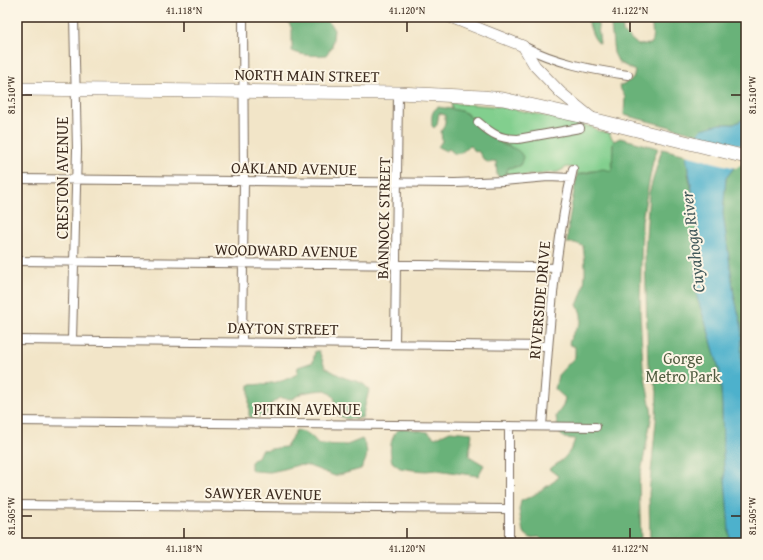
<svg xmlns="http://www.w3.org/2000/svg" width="763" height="560" font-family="'Gentium Book Plus',serif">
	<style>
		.green { fill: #82cf8e; stroke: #5e7c56 }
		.forest { fill: #69b279; stroke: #526e4c }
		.water { fill: #4db1cc; stroke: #446e75 }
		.pier { fill: #f2e5c8 }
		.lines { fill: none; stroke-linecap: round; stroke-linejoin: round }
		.street-casing { stroke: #7b6b5a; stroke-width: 10 }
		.secondary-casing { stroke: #7b6b5a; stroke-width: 12 }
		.primary-casing { stroke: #7b6b5a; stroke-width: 14 }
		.street { stroke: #fff; stroke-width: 8 }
		.secondary { stroke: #fff; stroke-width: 11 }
		.primary { stroke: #fff; stroke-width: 13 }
		.ticks { fill: none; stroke: #3b2a1e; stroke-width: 1.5 }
		.labels { text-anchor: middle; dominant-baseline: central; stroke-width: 4; stroke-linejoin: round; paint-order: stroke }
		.street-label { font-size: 16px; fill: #3b2a1e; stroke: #fcf5e5 }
		.park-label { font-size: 16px; fill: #505c40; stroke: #fcf5e5 }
		.water-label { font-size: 17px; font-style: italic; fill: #41595b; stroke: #fcf5e5 }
		.neatline { fill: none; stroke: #3b2a1e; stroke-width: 1.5 }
		.ticks-label { font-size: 10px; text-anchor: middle; fill: #3b2a1e }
	</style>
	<rect width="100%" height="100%" fill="#fcf5e5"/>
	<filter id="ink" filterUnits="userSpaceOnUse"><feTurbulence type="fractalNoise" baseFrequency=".025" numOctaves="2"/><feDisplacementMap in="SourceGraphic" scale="8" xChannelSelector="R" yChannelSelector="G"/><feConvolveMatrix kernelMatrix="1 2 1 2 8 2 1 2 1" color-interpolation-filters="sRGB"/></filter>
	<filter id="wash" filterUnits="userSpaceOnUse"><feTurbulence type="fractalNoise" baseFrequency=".012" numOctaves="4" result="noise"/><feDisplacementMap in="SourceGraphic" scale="16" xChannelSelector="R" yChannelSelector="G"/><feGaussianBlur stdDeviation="0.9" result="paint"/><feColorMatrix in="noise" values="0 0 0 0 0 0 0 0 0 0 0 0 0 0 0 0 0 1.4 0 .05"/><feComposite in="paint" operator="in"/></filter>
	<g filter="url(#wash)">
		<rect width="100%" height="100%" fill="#f2e5c8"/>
		<path class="green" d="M451,103L504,107L572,122L592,127L598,131L610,133V135L614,141L613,144L612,172L591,171L577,175V170L574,168L567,167L558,172L505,178L503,177L506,174L508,168L516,167L510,146C502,144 503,143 498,139C494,136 489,135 484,133L480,126L466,113L452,109Z"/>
		<path class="forest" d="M290,17H322L329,22L334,30L332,47L326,55C314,56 303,56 292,51V29L289,23Z
			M587,17H597L600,44C592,39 590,26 587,17Z
			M610,17H622L623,32L638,45L651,44C654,35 652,26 650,17H746V118L734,124H719L698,134L624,115L625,97L619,86L633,79L635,71L624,65L619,63L614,53Z
			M438,107C445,108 453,109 461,111C468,113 480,127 484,133C489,135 495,136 499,140C501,142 501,144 504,145C511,148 519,148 523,157L520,166L508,168C506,174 505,177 499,177L497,175L496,161L489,163L484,160L478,151L475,152L472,147L469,146L461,153L455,154L449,149L446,151L438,147L442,141L441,132L445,124V115L439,113L437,125L434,128L432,126C432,118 430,112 438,107Z
			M620,138L658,148L653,161L642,220L640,312L643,367L652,414L639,483L641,543H545L539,537L530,538L523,532L519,510L521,501L534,495L556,480L558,476L549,469C561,462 571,454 575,439L564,438L558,431L556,416L563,406L565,398L555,389L558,375L575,357V347L569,344C572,327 589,325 577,305C587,284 586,269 583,246L575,243H567C568,220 573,198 577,175L603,169L612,171L613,144L614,141Z
			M662,149L687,155L688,173L697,216L696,274L698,299L708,330L720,372L722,405L723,453L730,543H650L649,493L656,421L657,391L648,363L645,252L649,193Z
			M746,159V443L744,422V391L741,362L742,328L734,295L723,213L726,178L736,165Z
			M315,351H319L325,367C331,371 337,374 343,377C352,381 363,380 369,390L362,418L347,419L337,415L334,397L326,390L313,391L302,393L292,399L279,398L270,405L268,412L256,418H251L249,416V385C267,384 282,383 297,374L298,367L313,362Z
			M404,428L428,432L435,438L450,431L472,433L469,456L484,465L478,476L437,470L426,471L413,470L400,468L392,462C389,449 390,443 396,431Z
			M296,430C307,432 312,435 318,444L347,445L362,439C369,450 368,458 361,469L335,476L309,466L298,465L284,469L270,472L254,471L251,469V462L254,459L258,457L261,450C270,450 278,447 286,447Z"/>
		<path class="water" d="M746,118V159L736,165L726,178L723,213L734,295L742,328L741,360L744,391V422L746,444V543H730L723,453L722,405L720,372L708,330L697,298L696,274L697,216L686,157L693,139L702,129L719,124H734Z"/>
		<path class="pier" d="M696,134L746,147V161L736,168L685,155L691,138Z"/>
	</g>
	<g filter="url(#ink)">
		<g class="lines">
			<g class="street-casing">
				<path id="street" d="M523,46C556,63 592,70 628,75
					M478,122C492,134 499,139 518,139L580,128
					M17,179L455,183L503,181L548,177L571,178
					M17,261L422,265L532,267L555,268
					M17,340L548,346
					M72,340L77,150L74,17
					M242,342L244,181L243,17
					M395,344L398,93
					M17,421L596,427
					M509,426V543
					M542,426C549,340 553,253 573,169
					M17,505L508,509"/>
			</g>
			<g class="secondary-casing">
				<path id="secondary" d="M450,17L523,46L535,66L561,93L593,119"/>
			</g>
			<g class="primary-casing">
				<path id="primary" d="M17,89L398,93L482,97L503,99L580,116L746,157"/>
			</g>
			<use href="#street" class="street"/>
			<use href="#secondary" class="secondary"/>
			<use href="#primary" class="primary"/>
		</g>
	</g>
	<path class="ticks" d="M184,22V32M407,22V32M630,22V32M22,95H32M731,95H741M22,516H32M731,516H741M184,528V538M407,528V538M630,528V538"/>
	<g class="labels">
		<g class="street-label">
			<text transform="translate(307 75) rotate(1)">NORTH MAIN STREET</text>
			<text transform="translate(294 168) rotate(1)">OAKLAND AVENUE</text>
			<text transform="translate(62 178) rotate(-90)">CRESTON AVENUE</text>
			<text transform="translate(383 218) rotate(-89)">BANNOCK STREET</text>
			<text transform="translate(286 250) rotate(1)">WOODWARD AVENUE</text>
			<text transform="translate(539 300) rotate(-85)">RIVERSIDE DRIVE</text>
			<text transform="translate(283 328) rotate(1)">DAYTON STREET</text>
			<text x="307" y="409">PITKIN AVENUE</text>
			<text transform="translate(263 493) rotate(1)">SAWYER AVENUE</text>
		</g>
		<g class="park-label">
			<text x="683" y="358">Gorge<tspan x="683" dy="18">Metro Park</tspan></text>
		</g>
		<g class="water-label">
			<text transform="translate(692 242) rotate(-97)">Cuyahoga River</text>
		</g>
	</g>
	<rect width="763" height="560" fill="none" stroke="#fcf5e5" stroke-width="44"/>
	<rect x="22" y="22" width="719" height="516" class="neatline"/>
	<g class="ticks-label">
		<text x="184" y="14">41.118°N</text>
		<text x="407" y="14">41.120°N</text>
		<text x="630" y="14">41.122°N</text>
		<text transform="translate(752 95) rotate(-90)" y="4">81.510°W</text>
		<text transform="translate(11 95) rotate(-90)" y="4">81.510°W</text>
		<text transform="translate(11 516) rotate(-90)" y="4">81.505°W</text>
		<text transform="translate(752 516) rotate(-90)" y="4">81.505°W</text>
		<text x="184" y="552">41.118°N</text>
		<text x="407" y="552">41.120°N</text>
		<text x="630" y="552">41.122°N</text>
	</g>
</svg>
